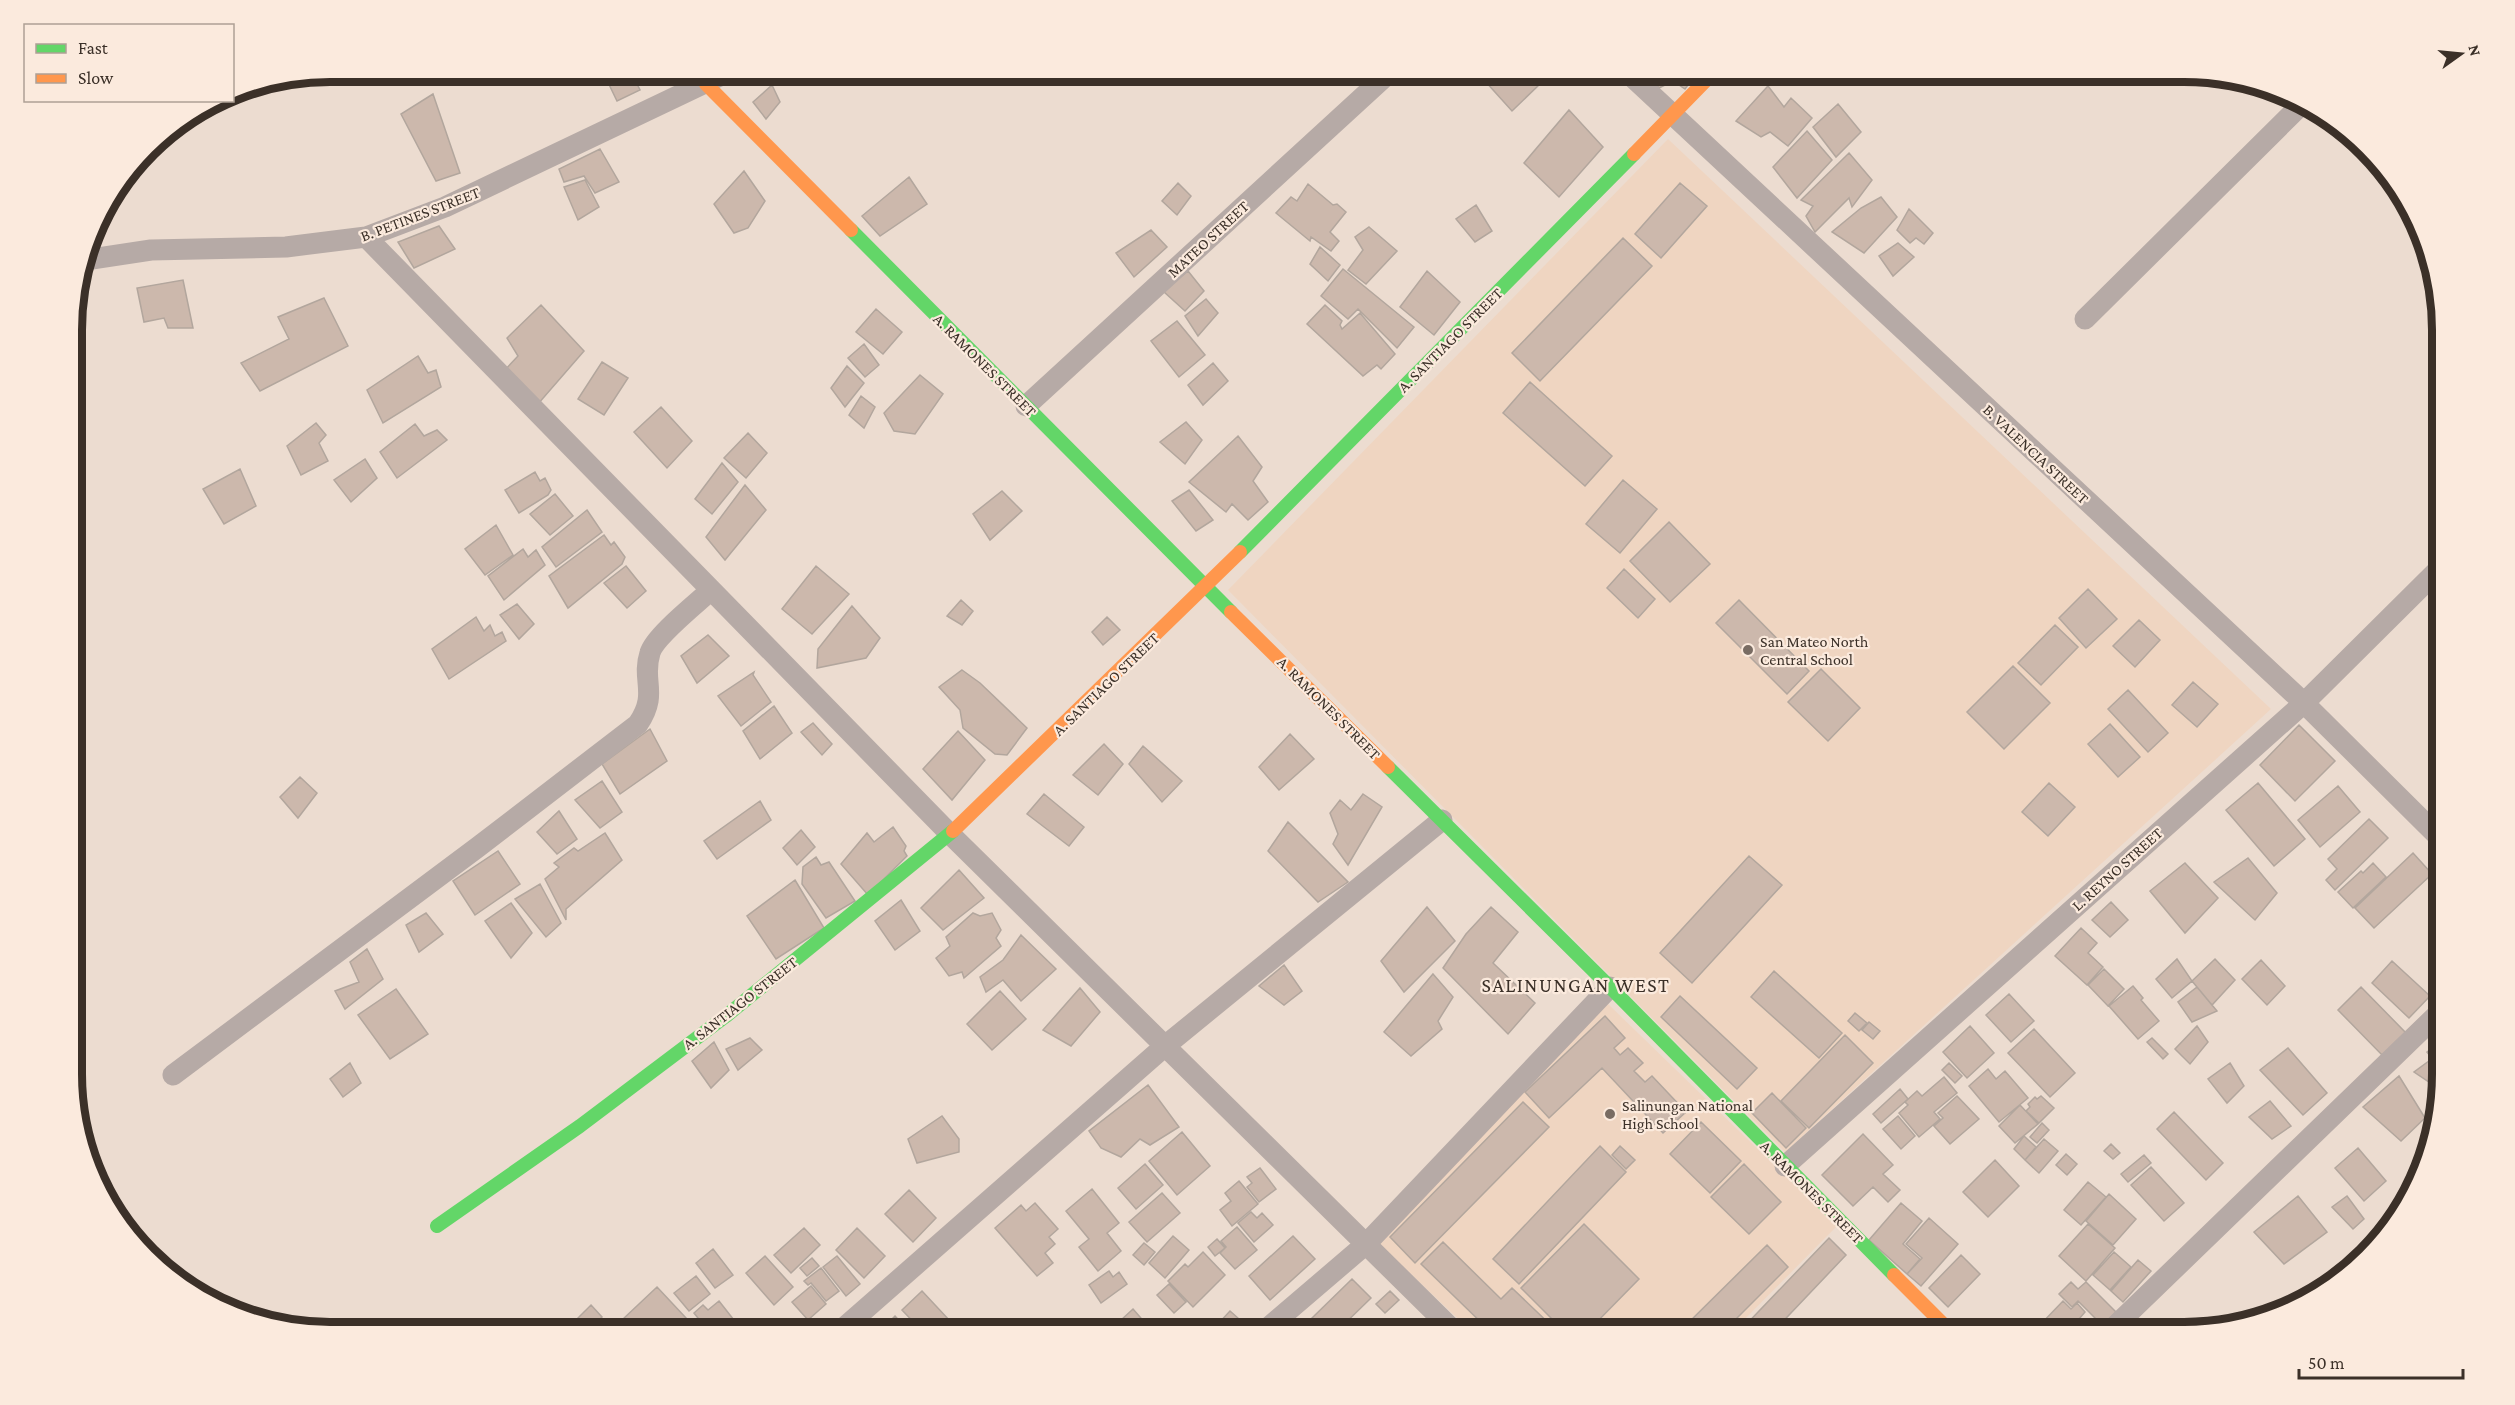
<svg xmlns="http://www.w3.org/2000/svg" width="2515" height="1405" font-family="'Crimson Pro',serif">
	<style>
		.built { fill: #efd5c1 }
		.building { fill: #ccb8ac; stroke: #b2a69d; stroke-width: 1.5 }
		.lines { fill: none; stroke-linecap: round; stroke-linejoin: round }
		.street { stroke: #b6aaa6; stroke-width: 21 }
		.fast { stroke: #63d668; stroke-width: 14 }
		.slow { stroke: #ff974d; stroke-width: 14 }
		.poi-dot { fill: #796c63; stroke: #fbeadd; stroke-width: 2 }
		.labels { text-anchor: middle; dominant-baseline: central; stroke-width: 4.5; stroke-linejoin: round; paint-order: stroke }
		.street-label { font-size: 16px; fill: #3b3028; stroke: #fbeadd }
		.poi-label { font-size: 16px; fill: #3b3028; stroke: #fbeadd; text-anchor: start }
		.quarter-label { font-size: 20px; letter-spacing: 1.5px; fill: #3b3028; stroke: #fbeadd }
		.rim { fill: none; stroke: #3b3028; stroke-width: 8 }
	</style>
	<rect width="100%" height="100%" fill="#ecdcd0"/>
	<path class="built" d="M1668,139L2271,709L1785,1152L1228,590Z
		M1606,1002L1837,1226L1731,1333H1473L1377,1242Z"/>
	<path class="building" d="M553,72H573L557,81Z
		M603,72H631L640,90L617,101Z
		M1495,72H1525L1527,75L1531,72L1542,82L1512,111L1485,81Z
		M1646,72H1689L1691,81L1685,89L1673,81L1659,88Z
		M772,85L780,102L766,119L753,102Z
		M1768,86L1784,107L1791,98L1812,118L1788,146L1770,132L1761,137L1736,121Z
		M433,94L460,173L436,181L401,114Z
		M1838,104L1861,132L1836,157L1813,127Z
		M1569,110L1603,147L1559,197L1524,163Z
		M1807,131L1832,160L1797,198L1773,167Z
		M600,149L619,182L595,193L584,176L564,182L559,169Z
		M1849,153L1872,180L1852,207L1849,198L1815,232L1806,216L1813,206L1801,200Z
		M744,171L765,201L748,228L734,233L714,204Z
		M909,177L927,204L880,236L862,216Z
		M585,180L599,207L578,220L564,187Z
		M1178,183L1191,196L1177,215L1162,201Z
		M1680,183L1707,206L1661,258L1635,234Z
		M1308,184L1333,205L1337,204L1346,212L1330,232L1339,241L1331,251L1311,237L1310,241L1276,213L1291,197L1297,201Z
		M1881,197L1897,217L1864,253L1832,232L1861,208Z
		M1476,205L1492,231L1475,242L1456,219Z
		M1909,209L1933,233L1924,244L1916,238L1910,243L1897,230Z
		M439,226L455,249L414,268L398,242Z
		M1369,227L1397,251L1366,284L1348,270L1363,250L1355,237Z
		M1151,230L1167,247L1134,277L1116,253Z
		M1623,238L1652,266L1540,381L1512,353Z
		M1898,243L1914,257L1893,276L1879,256Z
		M1320,247L1340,265L1328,281L1310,264Z
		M1343,269L1414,327L1397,348L1358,309L1348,319L1321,296Z
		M1188,271L1204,291L1185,311L1163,291Z
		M1427,271L1460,302L1434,335L1400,307Z
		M183,280L193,328H168L164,318L144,322L137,288Z
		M324,298L348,346L260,391L241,363L289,339L278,317Z
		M1206,299L1218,313L1198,336L1185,316Z
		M541,305L584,351L538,404L503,372L518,356L507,338Z
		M1325,305L1342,321L1340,325L1342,329L1360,313L1395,354L1381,369L1377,365L1363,376L1307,324Z
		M876,309L902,332L883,354L856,332Z
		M1177,321L1205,355L1179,377L1151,341Z
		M864,344L879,365L865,377L848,358Z
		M418,356L428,373L436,370L441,387L383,423L367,390Z
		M602,362L628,378L604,415L578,399Z
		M1213,363L1228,381L1203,405L1188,385Z
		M847,366L864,383L845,407L831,388Z
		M920,375L943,394L915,434L894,431L884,413Z
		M1530,382L1612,456L1585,486L1503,413Z
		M861,396L875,407L864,428L849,415Z
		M661,407L692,441L667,468L634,432Z
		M1186,422L1202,440L1185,464L1160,442Z
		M316,423L326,435L319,443L328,461L301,475L287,446Z
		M415,424L424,436L437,430L447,440L397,478L380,452Z
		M748,433L767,453L746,478L724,458Z
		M1238,436L1262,467L1253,481L1268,502L1248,520L1232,504L1226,512L1189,482Z
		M365,459L377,478L351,502L334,480Z
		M722,463L738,482L712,514L695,499Z
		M240,469L256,506L224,524L203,489Z
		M535,472L540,481L545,478L551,490L548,495L519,513L505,490Z
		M1623,480L1657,509L1620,553L1586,524Z
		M745,485L766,510L725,560L706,537Z
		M1189,490L1213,520L1196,531L1172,501Z
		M1002,491L1022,511L990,540L973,514Z
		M555,494L573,516L550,535L530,514Z
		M587,510L602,532L556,567L542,547Z
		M1669,522L1710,564L1670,602L1630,561Z
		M496,525L513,555L485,575L465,549Z
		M604,535L611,545L614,542L625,557L622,564L568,608L549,576Z
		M523,549L528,557L536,550L545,565L504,600L488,576Z
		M626,566L646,591L627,608L604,583Z
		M816,566L849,594L812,634L782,609Z
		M1624,569L1655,599L1638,618L1607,588Z
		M2088,589L2117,619L2086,648L2059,618Z
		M961,600L973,611L962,625L947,616Z
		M1739,600L1809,671L1787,694L1716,623Z
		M517,604L534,624L519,639L500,615Z
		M852,606L880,638L866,658L817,668L818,649Z
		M476,617L484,631L490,625L495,636L502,632L506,641L449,679L432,649Z
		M1107,617L1120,630L1103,645L1092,632Z
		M2139,620L2160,640L2135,667L2113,646Z
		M2055,625L2078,647L2041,685L2018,663Z
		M708,635L729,656L697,683L681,656Z
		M2013,666L2050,703L2004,749L1967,712Z
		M1821,669L1860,708L1828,741L1788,702Z
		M962,670L980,683L1027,728L1007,755L995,754L963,728L960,710L939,687Z
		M754,672L753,675L771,702L741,726L718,696Z
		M2193,682L2218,704L2197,727L2172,705Z
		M2128,690L2168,733L2148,752L2108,709Z
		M774,706L792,733L760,759L743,731Z
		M813,723L832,744L822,755L801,732Z
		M2110,724L2140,757L2118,777L2088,744Z
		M2299,725L2335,761L2295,801L2260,765Z
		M650,729L667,761L620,794L602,764Z
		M958,731L985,760L952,800L923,769Z
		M1290,734L1314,759L1279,790L1259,767Z
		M1104,744L1123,764L1098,795L1073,775Z
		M1143,746L1182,781L1162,802L1129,764Z
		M300,777L317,793L298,818L280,797Z
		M602,781L622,812L600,828L575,800Z
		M2049,783L2075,807L2048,836L2022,812Z
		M2258,783L2305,839L2274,866L2226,810Z
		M2338,786L2360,812L2320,847L2298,820Z
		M1044,794L1084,827L1069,846L1027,814Z
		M1363,794L1382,807L1348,865L1333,844L1338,834L1330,813L1340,800L1351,810Z
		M760,801L771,820L717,859L704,841Z
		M559,811L577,839L557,854L537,832Z
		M2369,819L2388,838L2335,890L2326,880L2337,869L2328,859Z
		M1288,822L1348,882L1318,902L1268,851Z
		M893,827L906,846L904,851L907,856L868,895L841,864L867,833L874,842Z
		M801,830L815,847L797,865L783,848Z
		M605,833L622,860L566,909V920L545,879L559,867L554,863L574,848L578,851Z
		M498,851L520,884L475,915L453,881Z
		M2413,853L2432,874L2374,928L2355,908Z
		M1749,856L1782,885L1692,983L1660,953Z
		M816,857L821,865L829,862L855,901L826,918L802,884L803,867Z
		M2248,858L2277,893L2255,920L2214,882Z
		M2185,863L2218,898L2185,933L2150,891Z
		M2373,863L2386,877L2353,908L2338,892L2361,871L2363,873Z
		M959,870L984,898L943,930L921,908Z
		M795,880L824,928L776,959L747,916Z
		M540,884L561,923L546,937L515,899Z
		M901,900L920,931L895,950L875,921Z
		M2111,902L2128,920L2110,937L2092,920Z
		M511,903L532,933L511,958L485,921Z
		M1427,907L1455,941L1404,992L1381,961Z
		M1491,907L1518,932L1493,963L1535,1003L1508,1034L1443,968L1466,934Z
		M426,913L443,934L419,952L406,925Z
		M973,913L980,916L992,913L1001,930L996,938L1001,946L964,978L962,972L949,976L936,958L950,946L946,937Z
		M2081,928L2097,943L2088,953L2103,967L2087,985L2055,956Z
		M1021,935L1056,969L1021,1001L1003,980L986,992L980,977L1003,960Z
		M367,949L383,979L345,1009L335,991L359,982L350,962Z
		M2177,959L2192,981L2172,998L2156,979Z
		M2215,959L2235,980L2212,1005L2192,981Z
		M2261,960L2285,986L2267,1005L2242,979Z
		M2392,961L2430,996L2409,1018L2372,983Z
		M1284,965L1302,991L1284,1005L1259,986Z
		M2104,969L2124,989L2108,1006L2088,985Z
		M1774,971L1842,1033L1819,1058L1751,997Z
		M1433,974L1453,997L1438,1021L1442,1029L1411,1056L1384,1032Z
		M2133,986L2143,998L2141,1000L2159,1021L2138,1039L2109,1006Z
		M2197,987L2217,1011L2192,1022L2178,1002Z
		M2361,987L2407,1034L2384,1057L2338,1010Z
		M1080,988L1100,1012L1071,1046L1043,1030Z
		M396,989L428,1034L390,1059L358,1015Z
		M1000,991L1026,1019L992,1050L967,1024Z
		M2009,994L2034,1021L2011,1042L1986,1015Z
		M1680,996L1757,1068L1737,1089L1661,1017Z
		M1855,1013L1867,1023L1859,1031L1848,1021Z
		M1605,1016L1625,1038L1614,1048L1620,1055L1628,1048L1643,1063L1634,1071L1645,1082L1652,1076L1686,1112L1663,1133L1602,1068L1549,1118L1525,1092Z
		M1869,1022L1880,1031L1873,1039L1862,1030Z
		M1970,1026L1994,1053L1967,1078L1943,1052Z
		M2197,1026L2208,1042L2190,1064L2175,1049Z
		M2034,1029L2075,1073L2050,1097L2008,1053Z
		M1845,1035L1873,1063L1809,1128L1781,1101Z
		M750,1038L762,1050L738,1070L726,1049Z
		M2152,1038L2168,1054L2163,1059L2147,1042Z
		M2442,1040V1070L2427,1052Z
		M714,1042L729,1070L711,1088L692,1061Z
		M2288,1048L2327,1093L2303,1115L2260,1070Z
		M2433,1058L2442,1072L2429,1082L2414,1072Z
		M350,1063L361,1083L343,1097L330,1079Z
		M1949,1063L1962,1076L1955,1083L1942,1070Z
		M2230,1063L2244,1086L2227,1103L2208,1079Z
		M1988,1069L1996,1079L2005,1071L2028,1098L1999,1122L1969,1086Z
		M2399,1076L2425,1118L2401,1141L2363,1107Z
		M1944,1077L1957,1093L1934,1112L1940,1119L1919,1137L1899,1113L1908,1105L1905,1102L1917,1091L1922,1096Z
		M1148,1085L1179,1127L1150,1145L1140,1139L1121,1157L1101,1148L1089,1131Z
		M1900,1089L1908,1099L1881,1123L1873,1114Z
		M1772,1093L1806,1128L1786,1148L1752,1113Z
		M1957,1096L1979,1119L1950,1144L1934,1126L1943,1118L1938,1113Z
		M2041,1096L2054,1108L2039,1123L2026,1111L2030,1107L2028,1104L2035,1097L2037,1099Z
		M2270,1101L2291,1126L2272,1139L2249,1117Z
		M1523,1102L1549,1127L1415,1263L1390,1237Z
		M2020,1105L2038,1124L2015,1143L1999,1126Z
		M2174,1112L2223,1163L2206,1180L2157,1129Z
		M942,1116L959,1139V1152L917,1163L908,1139Z
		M1898,1116L1915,1136L1901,1149L1883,1129Z
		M1701,1122L1741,1161L1710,1193L1670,1154Z
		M2042,1123L2049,1130L2037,1143L2030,1137Z
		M1182,1132L1210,1166L1177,1195L1149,1161Z
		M1863,1134L1893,1165L1883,1174L1900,1190L1888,1202L1873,1187L1853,1206L1822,1175Z
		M2024,1136L2036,1147L2025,1160L2014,1149Z
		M2044,1139L2058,1151L2039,1173L2025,1160Z
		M2111,1144L2120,1153L2113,1159L2104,1151Z
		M1600,1146L1626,1172L1519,1284L1493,1259Z
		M1620,1146L1635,1160L1626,1169L1612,1155Z
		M2358,1148L2386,1181L2364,1201L2335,1168Z
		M2066,1154L2077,1164L2067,1175L2056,1165Z
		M2144,1155L2151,1163L2128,1182L2121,1174Z
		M1995,1160L2019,1186L1988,1217L1963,1192Z
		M1145,1164L1163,1185L1136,1209L1118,1188Z
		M1744,1164L1781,1202L1749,1234L1711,1197Z
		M2151,1167L2184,1203L2164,1221L2131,1185Z
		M1260,1168L1276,1189L1259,1202L1247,1187L1252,1183L1247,1177Z
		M1239,1181L1258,1204L1232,1226L1220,1210L1231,1201L1225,1193Z
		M2088,1182L2106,1197L2081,1225L2064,1210Z
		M1092,1189L1119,1223L1107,1233L1121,1251L1098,1271L1079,1247L1089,1239L1066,1211Z
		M909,1190L936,1218L913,1242L885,1214Z
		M1162,1193L1180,1213L1147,1242L1129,1222Z
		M2109,1194L2136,1219L2113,1245L2086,1221Z
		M2298,1196L2327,1232L2284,1264L2254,1232Z
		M2347,1196L2364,1219L2353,1229L2332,1207Z
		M1035,1203L1058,1229L1049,1237L1055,1244L1045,1253L1053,1263L1037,1276L995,1228L1021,1205L1026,1211Z
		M1901,1203L1922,1221L1903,1244L1920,1259L1907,1274L1869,1240Z
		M1251,1212L1257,1218L1262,1213L1273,1225L1254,1242L1238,1223Z
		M1929,1218L1958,1244L1921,1286L1907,1274L1922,1258L1906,1244Z
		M1584,1224L1639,1279L1586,1333H1566L1521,1288Z
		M2088,1224L2115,1248L2086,1281L2059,1256Z
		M1237,1227L1257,1250L1235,1269L1220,1253L1226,1247L1221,1241Z
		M804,1228L820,1245L791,1273L774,1255Z
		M857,1228L885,1256L864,1278L836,1250Z
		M1173,1236L1189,1250L1165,1278L1149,1263Z
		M1293,1236L1315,1259L1270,1300L1249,1276Z
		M1829,1238L1846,1255L1772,1333H1738Z
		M1217,1239L1225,1248L1215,1256L1208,1247Z
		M1443,1242L1501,1299L1512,1288L1559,1333H1492L1421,1264Z
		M1144,1243L1155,1252L1144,1265L1133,1255Z
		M1767,1245L1788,1267L1722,1333H1678Z
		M713,1249L733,1275L715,1288L696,1263Z
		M1203,1252L1225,1275L1193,1307L1168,1281L1185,1264L1188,1267Z
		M2114,1252L2131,1267L2110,1290L2093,1275Z
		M1961,1255L1980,1274L1948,1307L1929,1288Z
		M765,1256L793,1287L774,1305L746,1273Z
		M837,1256L860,1284L846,1296L823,1267Z
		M812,1258L819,1266L807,1276L800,1268Z
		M2138,1260L2151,1271L2123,1302L2111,1291Z
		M821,1268L839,1291L826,1301L811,1283L808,1285L804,1281Z
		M1109,1271L1113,1277L1119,1272L1127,1284L1101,1303L1089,1285Z
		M696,1276L710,1294L689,1311L674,1293Z
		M1352,1279L1371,1298L1335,1333H1315L1320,1328L1311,1319Z
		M2071,1282L2078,1289L2086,1282L2116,1312L2103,1326L2078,1301L2072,1307L2059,1294Z
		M1169,1284L1186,1302L1174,1313L1157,1295Z
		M811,1286L826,1304L808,1320L792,1302Z
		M657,1287L686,1318L670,1333H634L622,1320Z
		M922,1291L950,1321L938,1333H924L902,1310Z
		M1390,1291L1399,1300L1385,1313L1376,1304Z
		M719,1301L737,1324L726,1333H710L694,1313L703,1305L708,1310Z
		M2063,1301L2071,1309L2077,1303L2085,1312L2079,1319L2091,1331L2089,1332L2043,1333L2038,1327Z
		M591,1305L602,1317L586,1333L575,1321Z
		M1133,1309L1154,1333H1107Z
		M1230,1311L1239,1319L1225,1333L1217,1325Z
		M895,1316L904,1326L896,1333L887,1324Z
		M1375,1320L1387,1333H1362Z"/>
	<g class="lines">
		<path class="street" d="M1627,72L2304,703L2442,840
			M366,237L950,834L1456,1333
			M85,260L151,250L286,247L366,237L445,207L728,72
			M2085,319L2304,102
			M1026,406L1390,72
			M173,1075L478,847L638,724C659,693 641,681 650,653C654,637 697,603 711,590
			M1785,1166L2304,703L2442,566
			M2109,1332L2442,1010
			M838,1333L1165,1046L1442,820
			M1262,1333L1366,1244L1610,987"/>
		<path class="fast" d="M851,230L1231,612
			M1240,552L1634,154
			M1388,767L1610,987L1894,1275
			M437,1226L580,1126L726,1016L953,831"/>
		<path class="slow" d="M706,84L851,230
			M1634,154L1714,72
			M1231,612L1388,767
			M953,831L1240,552
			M1894,1275L1952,1333"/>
	</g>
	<g class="poi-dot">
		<circle cx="1748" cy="650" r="6"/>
		<circle cx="1610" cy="1114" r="6"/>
	</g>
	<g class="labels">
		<g class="street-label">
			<text transform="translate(420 214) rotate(-21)">B. PETINES STREET</text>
			<text transform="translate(1208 239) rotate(-43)">MATEO STREET</text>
			<text transform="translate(1450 340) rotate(-45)">A. SANTIAGO STREET</text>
			<text transform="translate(985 365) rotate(45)">A. RAMONES STREET</text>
			<text transform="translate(2036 454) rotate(43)">B. VALENCIA STREET</text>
			<text transform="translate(1106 684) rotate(-44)">A. SANTIAGO STREET</text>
			<text transform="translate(1329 708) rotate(45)">A. RAMONES STREET</text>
			<text transform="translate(2117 869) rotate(-42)">L. REYNO STREET</text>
			<text transform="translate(740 1003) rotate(-38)">A. SANTIAGO STREET</text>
			<text transform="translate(1812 1192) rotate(45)">A. RAMONES STREET</text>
		</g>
		<g class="poi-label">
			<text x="1760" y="641">San Mateo North<tspan x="1760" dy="18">Central School</tspan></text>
			<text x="1622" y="1105">Salinungan National<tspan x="1622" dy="18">High School</tspan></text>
		</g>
		<g class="quarter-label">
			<text x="1576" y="985">SALINUNGAN WEST</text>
		</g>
	</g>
	<path d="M0 0H2515V1405H0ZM330 82H2184A248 248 0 0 1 2432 330V1074A248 248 0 0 1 2184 1322H330A248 248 0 0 1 82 1074V330A248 248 0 0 1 330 82Z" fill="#fbeadd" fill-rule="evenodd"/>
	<path class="rim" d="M330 82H2184A248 248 0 0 1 2432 330V1074A248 248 0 0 1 2184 1322H330A248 248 0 0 1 82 1074V330A248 248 0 0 1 330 82Z"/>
	<rect x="24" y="24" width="210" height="78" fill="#fbeadd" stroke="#aea095" stroke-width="1.5"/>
	<rect x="36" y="44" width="30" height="9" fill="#63d668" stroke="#aea095" stroke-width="1.5"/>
	<text x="78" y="54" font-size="18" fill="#3b3028">Fast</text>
	<rect x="36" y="74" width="30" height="9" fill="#ff974d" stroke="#aea095" stroke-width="1.5"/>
	<text x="78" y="84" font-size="18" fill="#3b3028">Slow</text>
	<g transform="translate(2461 54) rotate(75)" stroke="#fbeadd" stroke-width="4.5" paint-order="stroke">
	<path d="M0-4.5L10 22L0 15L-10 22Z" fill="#3b3028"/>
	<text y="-9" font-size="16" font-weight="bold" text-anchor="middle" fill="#3b3028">N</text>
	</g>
	<path d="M2299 1369v9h164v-9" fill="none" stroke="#3b3028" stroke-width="3"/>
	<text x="2308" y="1369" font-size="18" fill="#3b3028" stroke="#fbeadd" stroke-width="4.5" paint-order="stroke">50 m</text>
</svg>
